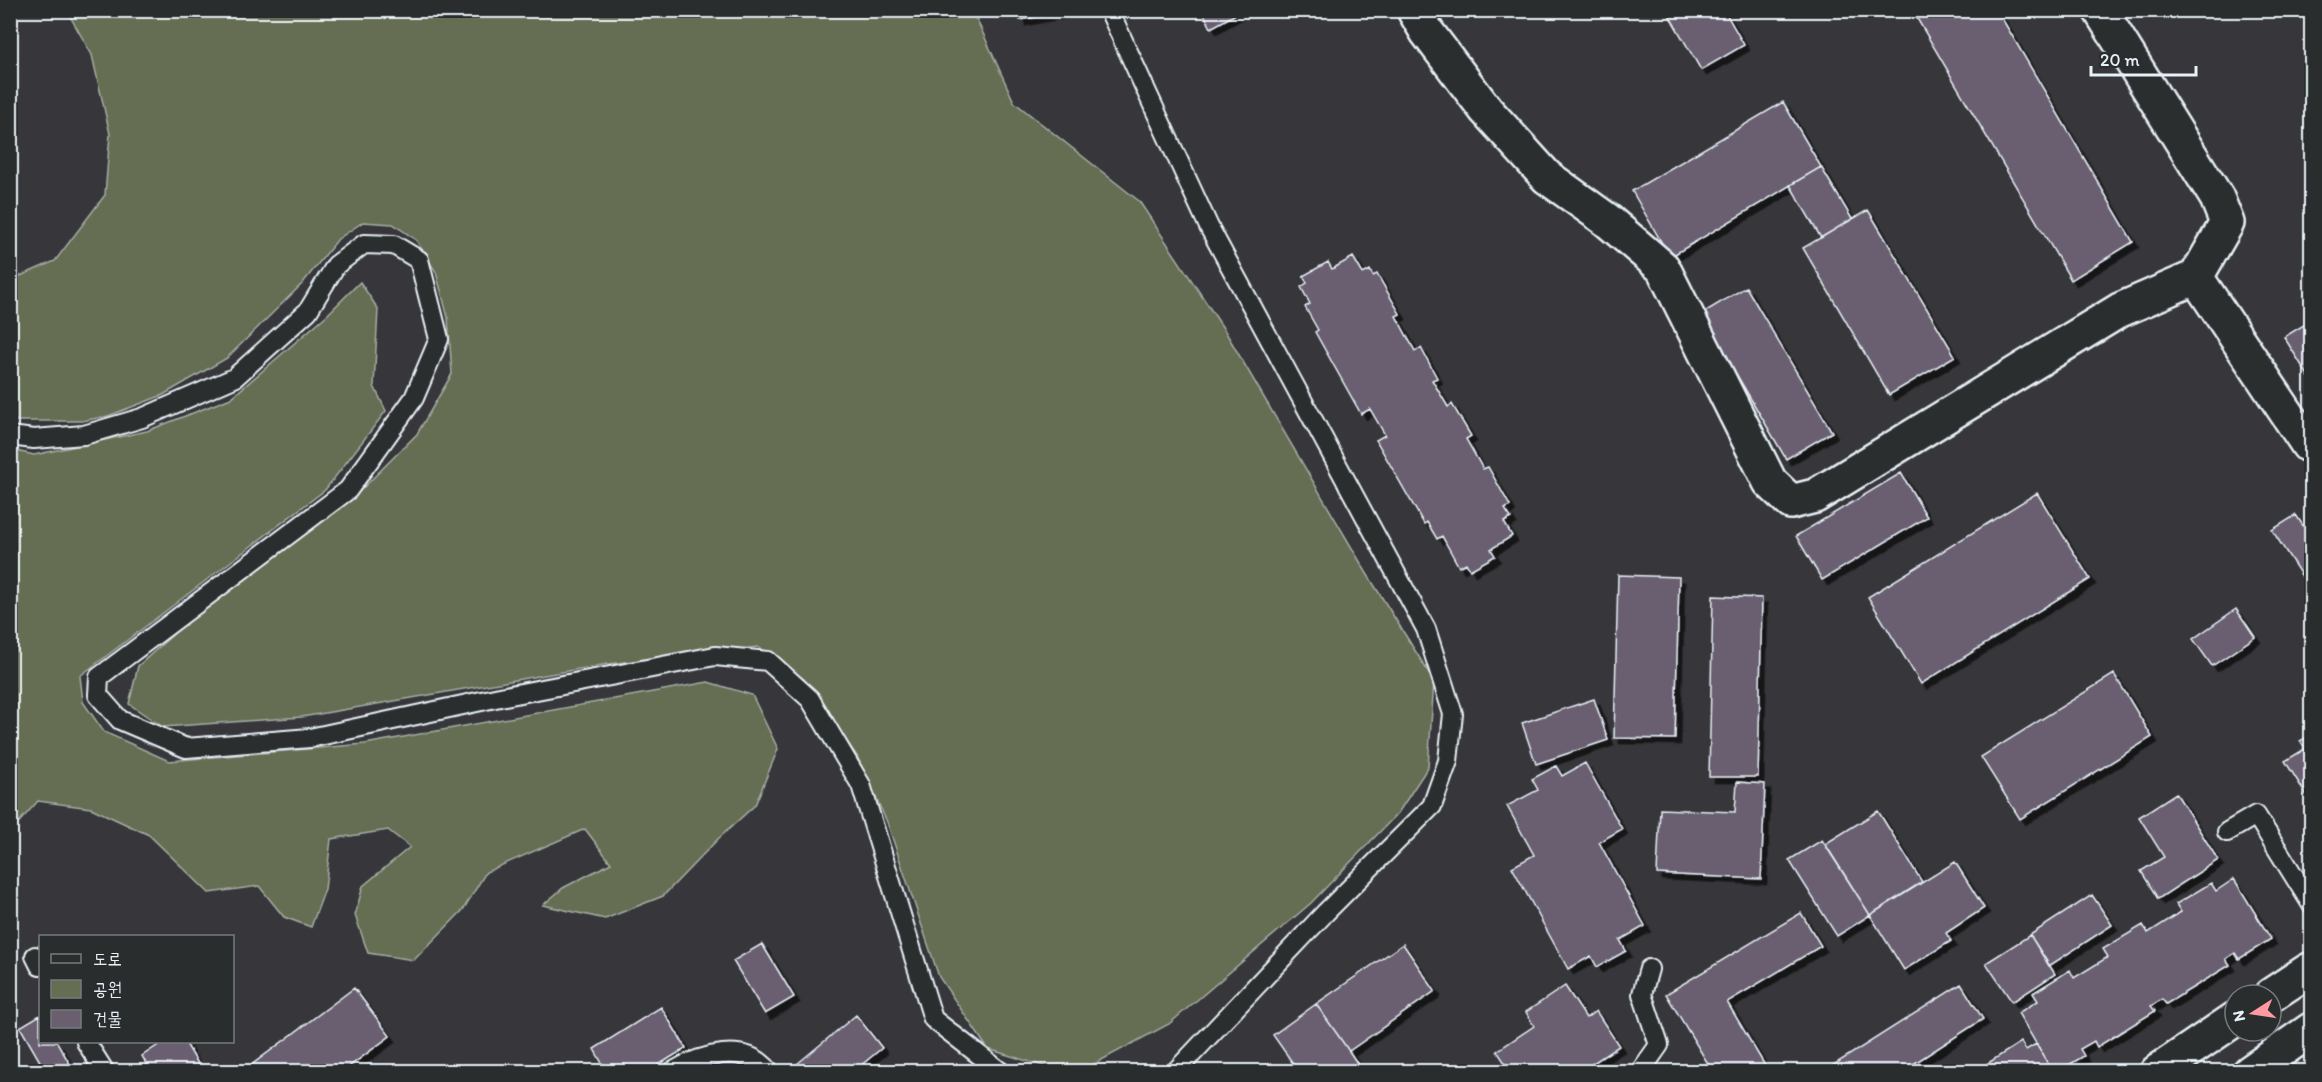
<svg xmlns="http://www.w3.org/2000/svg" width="2322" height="1082" font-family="Itim,'Poor Story',sans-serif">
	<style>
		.green { fill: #656d53; stroke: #a6afa6; stroke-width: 1.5 }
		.building { fill: #695f6f; stroke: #e8f1f8; stroke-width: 1.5; filter: url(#shadow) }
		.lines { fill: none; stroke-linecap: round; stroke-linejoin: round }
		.lane-casing { stroke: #e8f1f8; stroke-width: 22 }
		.street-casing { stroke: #e8f1f8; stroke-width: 38 }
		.lane { stroke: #2a2d2e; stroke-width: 18 }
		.street { stroke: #2a2d2e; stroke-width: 33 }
	</style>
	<defs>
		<filter id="shadow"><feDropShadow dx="5.5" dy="5.5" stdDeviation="0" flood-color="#0009"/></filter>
	</defs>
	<rect width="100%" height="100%" fill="#37373b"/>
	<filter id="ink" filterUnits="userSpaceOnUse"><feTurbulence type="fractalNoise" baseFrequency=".0167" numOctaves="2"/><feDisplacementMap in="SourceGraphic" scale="12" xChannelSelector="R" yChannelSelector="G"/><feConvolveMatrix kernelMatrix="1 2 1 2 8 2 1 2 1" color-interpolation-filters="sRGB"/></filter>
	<g filter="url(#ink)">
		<path class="green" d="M67,11H965L977,20L1014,102L1139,201L1225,331L1366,572L1434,681L1428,767L1398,813L1311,903L1169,1024L1081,1071H1060L988,1049L939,977L887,822L857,756L804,679L758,647L608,664L302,717L163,727L129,704L138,666L178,630L360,491L417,434L452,374L448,318L436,272L416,240L393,224L363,222L338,239L302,284L227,358L163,395L108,416L82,421H11V280L55,261L105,195L110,134L92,55Z
			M360,282L378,309L374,386L386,411L325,490L80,676L83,702L104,732L169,761L365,744L708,682L752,695L778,749L755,805L718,839L663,896L605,919L543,905L563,888L611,863L585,829L486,872L463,910L414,960L368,953L355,915L363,886L410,847L388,830L331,839L325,889L311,927L284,917L259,886L209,893L149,835L91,808L38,801L11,831V450L34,455L147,431L231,398L328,314Z"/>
		<path class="building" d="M1019,10H1067V11L1020,20Z
			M1202,10H1243L1211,28Z
			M1666,10H1724L1744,45L1701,70Z
			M1912,10H1997L2133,242L2071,280Z
			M1783,102L1821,167L1670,257L1632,191Z
			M1821,167L1852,219L1821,238L1790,185Z
			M1868,210L1955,356L1889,395L1803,248Z
			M1353,257L1363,274L1370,270L1373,276L1377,274L1400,314L1396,316L1415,351L1421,348L1437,378L1432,380L1448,407L1452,404L1471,436L1466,439L1483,469L1488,467L1510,506L1505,509L1511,518L1504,522L1512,536L1491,549L1495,556L1470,570L1466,563L1459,567L1442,536L1437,539L1427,522L1424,524L1376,440L1385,435L1370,409L1361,414L1315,332L1318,330L1305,307L1310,304L1301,287L1307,283L1303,276L1328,262L1332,269Z
			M1746,287L1832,432L1786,459L1701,314Z
			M2312,320V382L2284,337Z
			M1901,473L1927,517L1822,580L1796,536Z
			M2037,493L2090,579L1921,684L1868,597Z
			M2296,515L2312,539V577L2305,581L2272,530Z
			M1618,575L1679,577L1675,739L1614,738Z
			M1713,596L1762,598L1758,777H1709Z
			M2236,609L2255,637L2212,666L2193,639Z
			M2114,674L2152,737L2020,819L1981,757Z
			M1594,699L1608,740L1536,764L1522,723Z
			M2312,734V804L2285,761L2305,749L2300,741Z
			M1585,763L1622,829L1599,842L1645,926L1620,940L1626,951L1597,967L1591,956L1568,969L1512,867L1534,855L1507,806L1538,790L1532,779L1556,766L1562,776Z
			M1737,782L1765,784L1761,879L1657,874L1660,809L1735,812Z
			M2176,793L2218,860L2158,899L2141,871L2164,857L2139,817Z
			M1878,811L1922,882L1870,915L1825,844Z
			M1822,840L1870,915L1837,936L1789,860Z
			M1955,862L1984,908L1946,933L1951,941L1904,970L1870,915Z
			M2234,879L2271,939L2239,959L2235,953L2226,959L2230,965L2166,1004L2162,999L2151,1006L2155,1011L2097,1047L2094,1041L2080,1049L2084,1056L2057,1072H2053L2018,1013L2038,1001L2033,993L2070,970L2074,978L2108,957L2103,949L2143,925L2148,933L2181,912L2176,904L2211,883L2216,891Z
			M2092,895L2112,925L2049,966L2030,935Z
			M1801,913L1821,946L1727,1002L1767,1069L1762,1072H1713L1666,994Z
			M2030,935L2055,974L2012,1002L1986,963Z
			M762,944L794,997L765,1014L733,961Z
			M1403,944L1435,991L1349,1051L1316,1004Z
			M1961,984L1983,1019L1901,1072L1824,1071Z
			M1565,986L1586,1018L1596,1011L1619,1046L1584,1069L1585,1072H1511L1497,1051L1534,1026L1526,1012Z
			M354,988L390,1036L342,1072H242Z
			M1316,1004L1349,1051L1363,1072H1299L1273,1035Z
			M661,1007L686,1048L647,1072H607L594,1049Z
			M40,1015V1042H57L74,1071L46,1072L20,1027Z
			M856,1015L882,1048L853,1072H803L797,1064Z
			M163,1042H185L203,1072H151L142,1056Z
			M2021,1042L2026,1050L2036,1044L2053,1072H1974Z"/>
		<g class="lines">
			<g class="lane-casing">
				<path id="lane" d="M1109,10L1209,227L1426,629L1453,714L1448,761L1432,806L1326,912L1175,1072
					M10,436L34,439L84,435L142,418L234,378L308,311L336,265L364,244L394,245L419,260L439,339L414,398L348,490L99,677L98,695L120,720L186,748L310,738L500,697L715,656L768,661L810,699L861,785L933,1019L1001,1072
					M2227,832L2256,815L2312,905
					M35,956L40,966
					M86,1042L105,1072
					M672,1072C700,1055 746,1041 770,1072
					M1640,1072L1659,1045L1642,994L1649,969"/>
			</g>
			<g class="street-casing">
				<path id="street" d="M1414,10L1427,32L1486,110L1547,177L1607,220L1663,268L1770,482L1791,502L1815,496L2120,310L2196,277
					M2100,10L2217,198L2227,223L2196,277L2308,445
					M2271,995L2309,970L2312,971
					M2157,1072L2235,1019
					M2250,1072L2312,1029"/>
			</g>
			<use href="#lane" class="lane"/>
			<use href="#street" class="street"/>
		</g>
	</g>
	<rect width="2322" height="1082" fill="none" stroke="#2a2d2e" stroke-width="36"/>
	<rect x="18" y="18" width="2286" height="1046" fill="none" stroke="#e8f1f8" stroke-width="2" filter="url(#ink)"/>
	<rect x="39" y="935" width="195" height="108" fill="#2a2d2e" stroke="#767b7f" stroke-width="1.5"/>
	<rect x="51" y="954" width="30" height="9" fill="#2a2d2e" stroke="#767b7f" stroke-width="1.5"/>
	<text x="93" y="965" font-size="18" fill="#e8f1f8">도로</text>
	<rect x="51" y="980" width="30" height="18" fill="#656d53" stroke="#767b7f" stroke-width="1.5"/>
	<text x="93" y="995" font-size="18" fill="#e8f1f8">공원</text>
	<rect x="51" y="1010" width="30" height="18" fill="#695f6f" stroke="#767b7f" stroke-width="1.5"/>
	<text x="93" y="1025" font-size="18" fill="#e8f1f8">건물</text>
	<g transform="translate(2253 1013) rotate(258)"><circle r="28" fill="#2a2d2e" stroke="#767b7f" stroke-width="1.5"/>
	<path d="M0-4.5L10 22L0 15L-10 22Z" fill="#ff9aa2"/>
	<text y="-9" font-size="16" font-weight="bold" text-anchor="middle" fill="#e8f1f8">N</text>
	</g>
	<path d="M2091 66v9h105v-9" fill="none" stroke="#e8f1f8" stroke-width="3"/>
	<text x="2100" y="66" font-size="18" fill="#e8f1f8" stroke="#2a2d2e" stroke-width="4.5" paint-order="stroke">20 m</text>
</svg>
